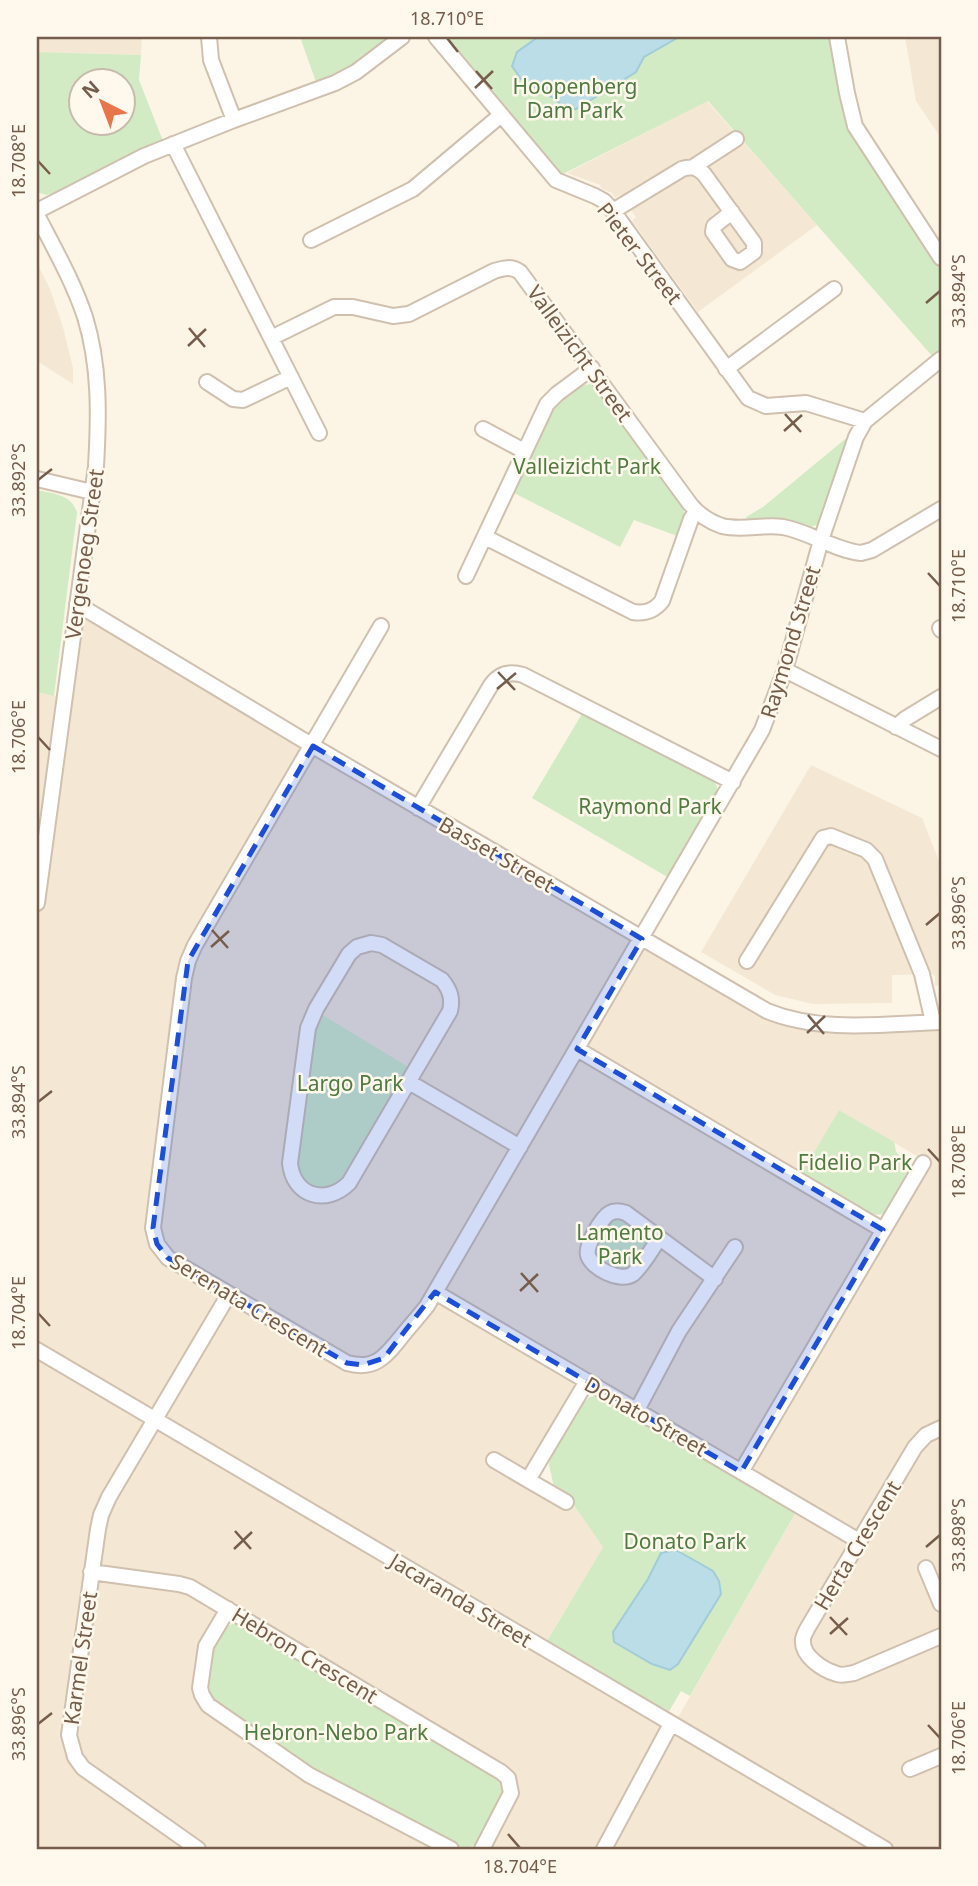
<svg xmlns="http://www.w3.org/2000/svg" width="978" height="1886" font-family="'Noto Sans',sans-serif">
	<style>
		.residential { fill: #f4e8d5; fill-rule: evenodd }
		.green { fill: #d2ebc4; fill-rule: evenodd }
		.water { fill: #badde7; stroke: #a1ccd8; stroke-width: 2 }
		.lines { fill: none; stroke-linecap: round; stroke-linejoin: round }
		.minor-casing { stroke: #d0c0af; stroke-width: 18 }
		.minor { stroke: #fff; stroke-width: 14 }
		.marked { fill: #1d4ed8; fill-opacity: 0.2; stroke: #1d4ed8; stroke-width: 5; stroke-dasharray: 14 9; stroke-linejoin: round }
		.ticks { fill: none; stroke: #765d4b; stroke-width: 2.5 }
		.labels { text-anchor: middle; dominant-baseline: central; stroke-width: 5; stroke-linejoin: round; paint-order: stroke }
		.park-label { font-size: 21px; fill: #507c42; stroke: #fff9ed }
		.street-label { font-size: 21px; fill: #765d4b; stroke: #fff9ed }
		.neatline { fill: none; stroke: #765d4b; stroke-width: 2.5 }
		.ticks-label { font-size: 18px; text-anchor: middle; fill: #765d4b }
	</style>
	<rect width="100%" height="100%" fill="#fcf5e6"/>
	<path class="residential" d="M37,37H142L141,55L37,52Z
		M905,37H941V138L916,101Z
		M707,101L817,225L698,312L632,221L636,217L620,195L615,198L612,193L602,189L600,185L567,173Z
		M37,263L50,289L63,327L73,368V384L37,361Z
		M78,607L780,1018L941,1023V1849H482L227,1609L214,1629L450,1849H37V692L65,698ZM416,1072L344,1190L299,1187ZM839,1110L925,1161L884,1231L798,1181ZM625,1214L658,1239L630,1274ZM587,1383L799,1507L673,1726L542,1649L603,1547L573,1504L572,1505L529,1479Z
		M811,765L922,818L941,866V985L935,986V976L932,974L892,975V1003L813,1004L775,995L701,952Z"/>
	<path class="green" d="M300,37H389L352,65L316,82Z
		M446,37H831L857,141L941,270V351L933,357L708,101L561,175Z
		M37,52L141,55L139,80L163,141L54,193L46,195L37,192ZM80,80H122V122H80Z
		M590,384L595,385L683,503L684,515L677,536L634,520L620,547L512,492L555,405L581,386Z
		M850,435L819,523L810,528L750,523L746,517L763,507Z
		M37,490C54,494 72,494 77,513L54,696L37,692Z
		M583,712L714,780L717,787V795L669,878L532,798Z
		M321,1014L410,1068L344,1180C341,1182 337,1186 334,1187C321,1192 303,1186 298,1172C297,1168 297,1164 297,1160L312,1035Z
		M839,1110L894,1142C895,1145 895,1150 897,1153C901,1158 906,1159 908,1166C910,1175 892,1207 885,1212C879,1216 874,1215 868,1213L802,1173Z
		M619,1215L648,1237L649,1241L632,1269L621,1274L596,1260L592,1248L608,1219Z
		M596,1396L600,1397L796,1512L690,1696L681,1691L668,1713L547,1641L603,1547L573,1504L575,1500L554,1487L549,1465L550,1458L582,1404L590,1397Z
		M236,1623L241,1624L501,1779L505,1793L478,1843L468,1848L460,1847L322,1776L216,1705L208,1693L206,1687L211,1651L226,1626Z"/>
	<path class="water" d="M538,37H679L644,57L636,72L576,109L567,110L555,99L521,79L512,66L517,52Z
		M676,1550L713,1571L719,1581L721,1594L678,1664L670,1670L652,1664L614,1642L613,1632L648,1579L661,1553Z"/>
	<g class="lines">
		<g class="minor-casing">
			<path id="minor" d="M209,37L211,60L234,120
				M436,37L556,180L595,196L604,201L613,211L748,398L766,406L806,403L865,421
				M837,37L847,93L855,126L941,258
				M173,144L319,433
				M693,167L736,139
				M37,211L144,156L234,120L335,83L356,72L402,37
				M613,211L682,169C691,166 697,167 704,174L754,243V252L740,262L732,259L713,232L714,226L732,212
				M37,215C54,248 73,281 85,317C100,366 99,415 96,466L37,903
				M311,240L413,189L501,115
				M271,338L334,307H353L393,316L409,314L494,271C504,268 511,266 520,272L690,504C698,514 710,522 722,526C742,531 763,524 783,527C810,532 834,550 861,553L872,550L941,509
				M726,369L834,289
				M207,382L233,399L243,400L291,377
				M483,429L524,451
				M37,479L92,492
				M485,537L633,612C645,614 654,611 662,601L691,519L696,511
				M466,576L547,404L557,394L592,368
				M77,604L313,746L767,1011C821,1033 884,1024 941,1022
				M381,626L195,945L188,961L184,978L153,1228L157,1244L168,1258L347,1363C375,1371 386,1356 402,1336C410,1326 419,1316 427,1306L762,730L785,670L821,540L856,437L865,421L941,359
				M940,628L941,630
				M785,670L941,749
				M896,727L905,719L941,697
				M418,808L491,685C499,674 510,671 523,675L733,782
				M371,943L382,945L442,980C450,990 453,998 450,1011L349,1183C326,1206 293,1196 290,1163L308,1028L316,1009L349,954L357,947Z
				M747,961L823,838L831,836L866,850L875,859L922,974L933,1022
				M577,1049L883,1230
				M409,1082L520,1147
				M659,1239C651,1250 643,1265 633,1274C621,1283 591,1268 588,1255C585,1246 602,1217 610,1213C615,1210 620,1211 626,1213L715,1279
				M435,1292L859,1541
				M37,1350L885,1849
				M637,1410L679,1331L735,1247
				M941,1428L926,1435L915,1447L807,1629C806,1631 803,1637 803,1639C801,1656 823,1670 837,1674C842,1676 848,1674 854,1673L941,1636
				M494,1460L528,1480L587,1381
				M741,1472L923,1163
				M528,1480L566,1502
				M926,1568L941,1604
				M91,1572L179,1584L190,1587L501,1772L508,1778L511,1793L482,1849
				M228,1609L206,1646L200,1688L202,1695L208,1705L309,1775L451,1849
				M910,1769L941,1756
				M198,1849L83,1768L75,1757L69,1735L98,1529L101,1515L109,1497L229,1294
				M604,1849L671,1724"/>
		</g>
		<use href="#minor" class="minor"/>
	</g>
	<path class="marked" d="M313,746L642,939L577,1049L883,1230L741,1472L435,1292L384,1358L363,1365L347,1363L168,1258L157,1244L153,1228L188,961Z"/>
	<path class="ticks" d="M447,38L458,52M476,71L492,89M475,88L493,71M38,161L50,174M926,303L940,291M189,328L205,347M188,346L206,329M785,414L801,432M784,431L802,415M38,480L52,469M928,573L940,586M498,672L515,690M497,689L516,673M38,737L50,750M926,925L940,913M212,930L228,948M211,947L229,931M808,1015L824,1034M807,1033L825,1016M38,1102L52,1091M928,1149L940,1162M521,1273L538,1292M520,1291L538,1274M38,1313L50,1326M235,1531L251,1549M926,1547L940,1535M234,1549L252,1532M830,1617L847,1635M830,1634L848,1618M38,1724L52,1713M928,1725L940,1738M508,1834L520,1848"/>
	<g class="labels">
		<g class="park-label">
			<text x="575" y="86">Hoopenberg<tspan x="575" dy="24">Dam Park</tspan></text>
			<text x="587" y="466">Valleizicht Park</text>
			<text x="650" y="806">Raymond Park</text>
			<text x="350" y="1083">Largo Park</text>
			<text x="855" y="1162">Fidelio Park</text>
			<text x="620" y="1232">Lamento<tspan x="620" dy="24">Park</tspan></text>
			<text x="685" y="1541">Donato Park</text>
			<text x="336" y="1732">Hebron-Nebo Park</text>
		</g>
		<g class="street-label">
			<text transform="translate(640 253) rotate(52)">Pieter Street</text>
			<text transform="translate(580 353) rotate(54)">Valleizicht Street</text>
			<text transform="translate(84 554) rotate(-82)">Vergenoeg Street</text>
			<text transform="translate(790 642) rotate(-73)">Raymond Street</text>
			<text transform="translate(497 854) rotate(30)">Basset Street</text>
			<text transform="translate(249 1305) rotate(31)">Serenata Crescent</text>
			<text transform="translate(646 1416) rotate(30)">Donato Street</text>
			<text transform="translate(857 1545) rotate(-59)">Herta Crescent</text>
			<text transform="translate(461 1600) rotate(31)">Jacaranda Street</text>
			<text transform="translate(305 1655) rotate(31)">Hebron Crescent</text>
			<text transform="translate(80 1658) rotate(-82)">Karmel Street</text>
		</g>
	</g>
	<rect width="978" height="1886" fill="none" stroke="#fff9ed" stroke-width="77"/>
	<g transform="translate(102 102) rotate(318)"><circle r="33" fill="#fff9ed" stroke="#c8bbac" stroke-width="2"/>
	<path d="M0-5L12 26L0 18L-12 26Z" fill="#e7774b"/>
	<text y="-10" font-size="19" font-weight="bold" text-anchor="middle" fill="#765d4b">N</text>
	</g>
	<rect x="38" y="38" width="902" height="1810" class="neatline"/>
	<g class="ticks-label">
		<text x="447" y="25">18.710°E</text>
		<text transform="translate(19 161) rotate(-90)" y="6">18.708°E</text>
		<text transform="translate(959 291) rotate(-90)" y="6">33.894°S</text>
		<text transform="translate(19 480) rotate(-90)" y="6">33.892°S</text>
		<text transform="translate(959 586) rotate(-90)" y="6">18.710°E</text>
		<text transform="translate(19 737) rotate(-90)" y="6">18.706°E</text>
		<text transform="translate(959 913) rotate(-90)" y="6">33.896°S</text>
		<text transform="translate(19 1102) rotate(-90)" y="6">33.894°S</text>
		<text transform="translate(959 1162) rotate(-90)" y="6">18.708°E</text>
		<text transform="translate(19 1313) rotate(-90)" y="6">18.704°E</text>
		<text transform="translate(959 1535) rotate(-90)" y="6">33.898°S</text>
		<text transform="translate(19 1724) rotate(-90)" y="6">33.896°S</text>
		<text transform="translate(959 1738) rotate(-90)" y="6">18.706°E</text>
		<text x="520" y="1873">18.704°E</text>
	</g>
</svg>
